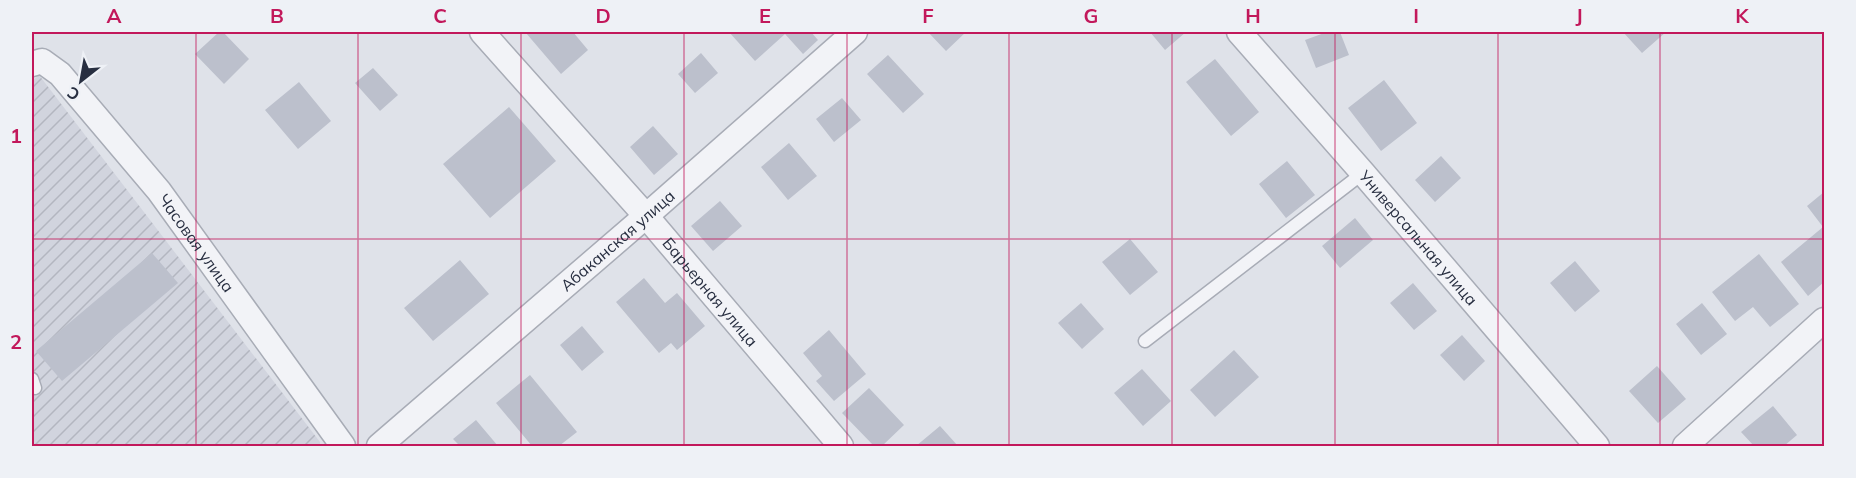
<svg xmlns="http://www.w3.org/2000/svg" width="1856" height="478" font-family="Mulish,sans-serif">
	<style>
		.industrial { fill: url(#industrial-furrows) }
		.building { fill: #bcc0cc }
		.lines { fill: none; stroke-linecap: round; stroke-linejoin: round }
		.lane-casing { stroke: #a8acb6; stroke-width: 15 }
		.street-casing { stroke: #a8acb6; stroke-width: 27 }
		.lane { stroke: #f2f3f7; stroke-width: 12 }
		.street { stroke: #f2f3f7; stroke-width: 24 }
		.grid { fill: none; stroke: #c2185b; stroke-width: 1.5; stroke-opacity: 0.55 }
		.labels { text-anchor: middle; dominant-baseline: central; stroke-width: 5; stroke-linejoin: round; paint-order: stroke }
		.street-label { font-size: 16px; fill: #272e40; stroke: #eef1f6 }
		.neatline { fill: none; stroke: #c2185b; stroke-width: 2 }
		.grid-label { font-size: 20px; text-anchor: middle; font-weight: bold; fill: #c2185b }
	</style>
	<defs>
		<pattern id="industrial-furrows" width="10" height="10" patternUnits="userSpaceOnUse" patternTransform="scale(1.5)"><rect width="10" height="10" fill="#d1d4de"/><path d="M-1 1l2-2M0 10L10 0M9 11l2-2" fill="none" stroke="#b3b6c0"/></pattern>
	</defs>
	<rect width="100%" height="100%" fill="#dfe2e9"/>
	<path class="industrial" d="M39,75L320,442V446H32V81Z"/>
	<path class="building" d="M219,32H223L249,59L224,84L195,54Z
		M528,32H573L588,50L561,74L526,33Z
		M729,32H811L818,40L803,54L785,34L755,61Z
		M928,32H966L946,51Z
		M1150,32H1186L1165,50Z
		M1327,32H1340L1349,55L1316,68L1305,40Z
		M1623,32H1666L1642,53Z
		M701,53L718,73L695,93L678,74Z
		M888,55L924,94L903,113L867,74Z
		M1215,59L1259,112L1231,136L1186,82Z
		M373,68L398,95L380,111L355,83Z
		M1384,80L1417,123L1381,151L1348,108Z
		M299,82L331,121L298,149L265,110Z
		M842,98L861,120L834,142L816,119Z
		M509,107L556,161L490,218L443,164Z
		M653,126L678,154L654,175L630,147Z
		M789,143L817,176L788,200L761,167Z
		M1441,156L1461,178L1435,202L1415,180Z
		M1287,161L1315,195L1286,218L1259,184Z
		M1824,192V282L1808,296L1781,262L1823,227L1807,206Z
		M720,201L742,226L713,251L691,226Z
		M1355,218L1373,240L1340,268L1322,246Z
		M1130,239L1158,272L1130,295L1102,262Z
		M152,253L178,283L62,381L36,351Z
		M1759,254L1799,304L1770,327L1753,307L1735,321L1712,292Z
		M460,260L489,294L433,341L404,308Z
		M1575,261L1600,291L1575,312L1550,283Z
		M644,278L665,303L677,293L705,326L677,350L671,343L659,353L616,302Z
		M1413,283L1437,311L1414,330L1390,303Z
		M1081,303L1104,329L1082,349L1058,323Z
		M1702,303L1727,334L1701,355L1676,324Z
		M582,326L604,352L582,371L560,345Z
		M829,330L866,374L834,401L816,381L822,376L803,353Z
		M1462,335L1485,361L1464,381L1440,355Z
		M1234,350L1259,377L1215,417L1190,390Z
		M1657,366L1686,399L1658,423L1629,391Z
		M1142,369L1171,401L1143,426L1114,393Z
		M530,375L577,432L559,446H532L496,403Z
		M869,388L904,425L882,446H874L842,413Z
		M1773,406L1797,435L1784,446H1754L1741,432Z
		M476,420L498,446H460L453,439Z
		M940,426L958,446H916Z"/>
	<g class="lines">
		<g class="lane-casing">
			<path id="lane" d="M1145,341L1363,173
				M32,379L35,388"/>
		</g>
		<g class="street-casing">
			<g id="street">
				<path id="s1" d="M482,32L646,216L841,446"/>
				<path id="s2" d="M1239,32L1363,173L1597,446"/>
				<path id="s3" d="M32,64L42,61L60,74L159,191L343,446"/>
				<path id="s4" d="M379,446L646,216L855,32"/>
				<path d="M1685,446L1824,320"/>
			</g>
		</g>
		<use href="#lane" class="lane"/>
		<use href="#street" class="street"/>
	</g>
	<path class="grid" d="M196,32V446M358,32V446M521,32V446M684,32V446M847,32V446M1009,32V446M1172,32V446M1335,32V446M1498,32V446M1660,32V446M32,239H1824"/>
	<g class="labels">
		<g class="street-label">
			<text stroke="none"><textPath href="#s2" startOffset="273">Универсальная улица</textPath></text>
			<text stroke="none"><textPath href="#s4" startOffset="315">Абаканская улица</textPath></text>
			<text stroke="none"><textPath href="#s3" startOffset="250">Часовая улица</textPath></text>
			<text stroke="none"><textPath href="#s1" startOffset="346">Барьерная улица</textPath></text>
		</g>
	</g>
	<rect width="1856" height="478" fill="none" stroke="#eef1f6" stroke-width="66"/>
	<g transform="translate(81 81) rotate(211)" stroke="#eef1f6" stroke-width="4.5" paint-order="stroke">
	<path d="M0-4.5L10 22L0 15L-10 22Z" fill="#272e40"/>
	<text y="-9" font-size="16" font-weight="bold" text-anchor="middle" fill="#272e40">С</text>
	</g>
	<rect x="33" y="33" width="1790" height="412" class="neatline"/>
	<g class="grid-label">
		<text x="114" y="23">A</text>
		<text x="277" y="23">B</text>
		<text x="440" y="23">C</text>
		<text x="603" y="23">D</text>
		<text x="765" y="23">E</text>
		<text x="928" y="23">F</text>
		<text x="1091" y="23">G</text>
		<text x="1253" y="23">H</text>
		<text x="1416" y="23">I</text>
		<text x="1579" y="23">J</text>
		<text x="1742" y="23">K</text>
		<text x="16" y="143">1</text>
		<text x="16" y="349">2</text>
	</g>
</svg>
